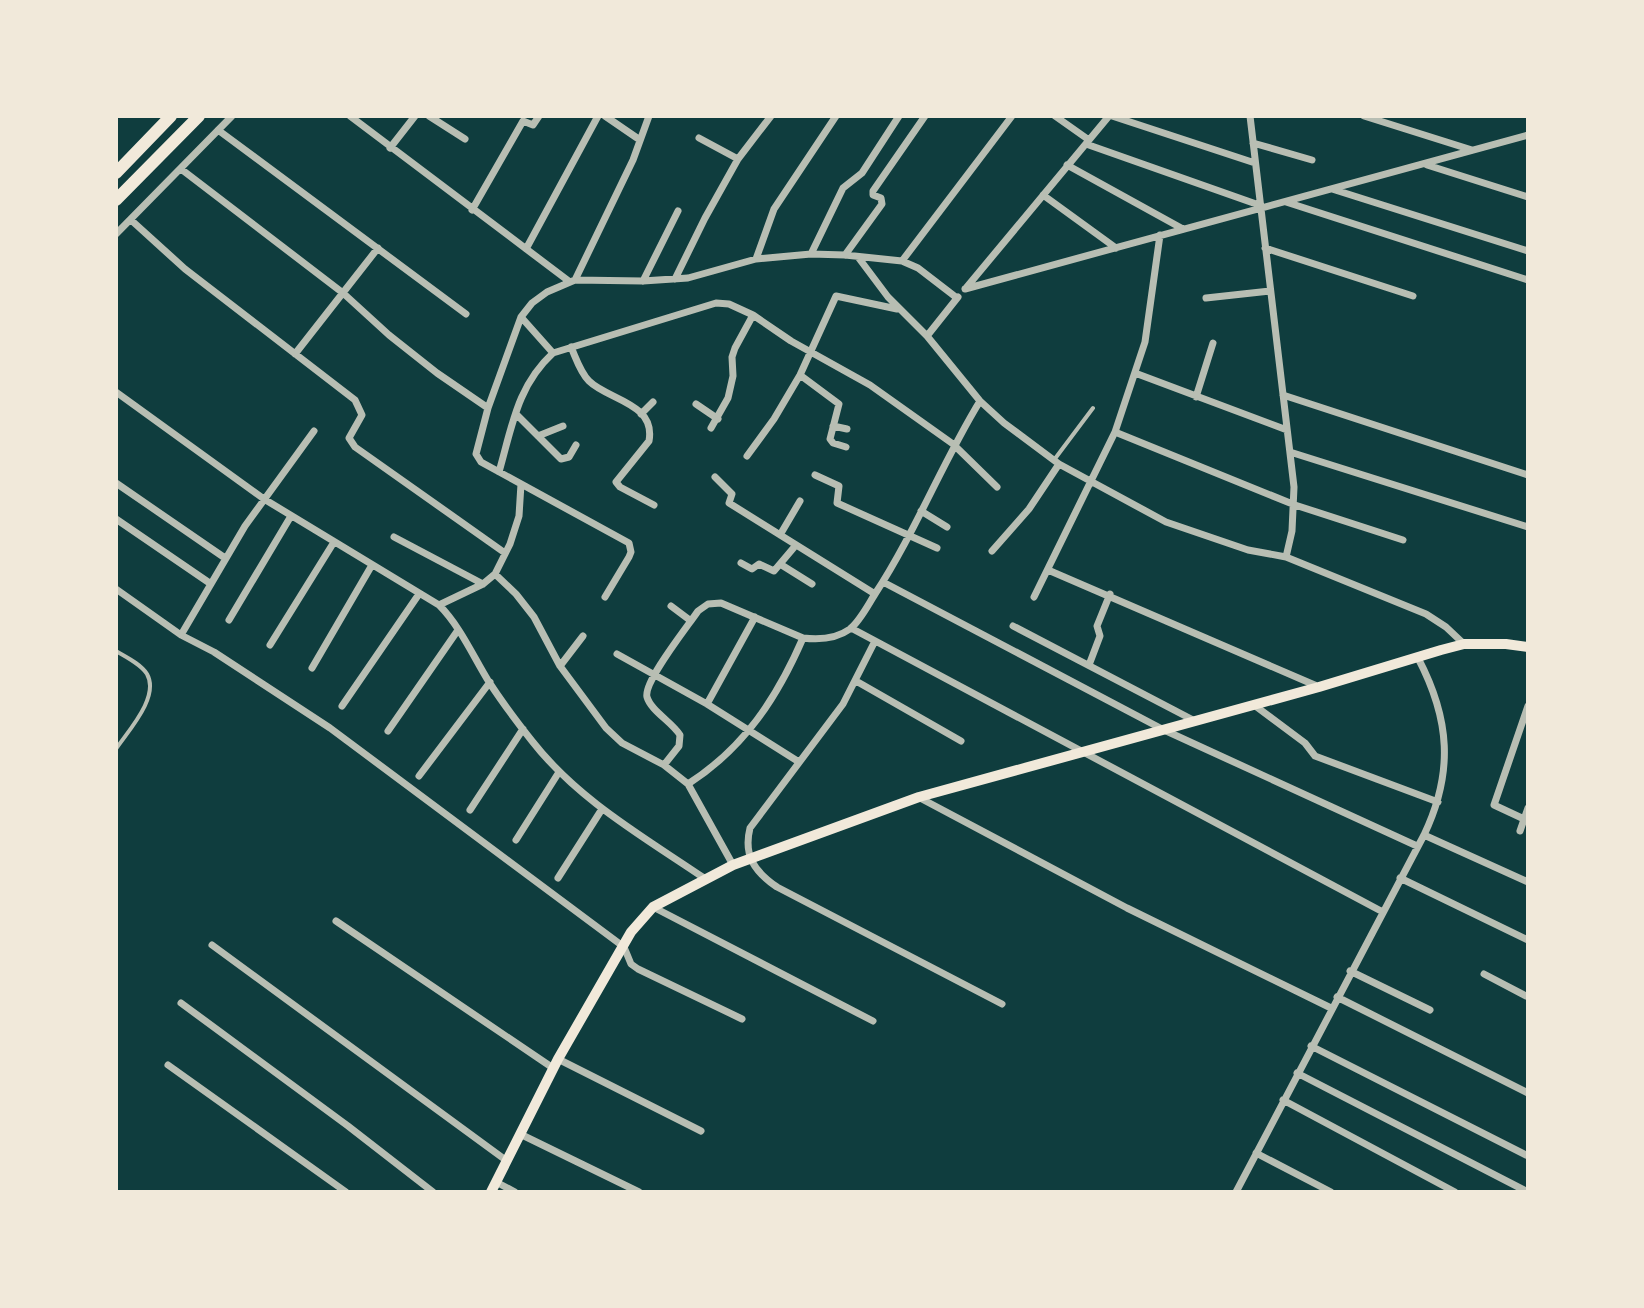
<svg xmlns="http://www.w3.org/2000/svg" width="1644" height="1308" font-family="'IBM Plex Serif',serif">
	<style>
		.lines { fill: none; stroke-linecap: round; stroke-linejoin: round }
		.service { stroke: #b8beb3; stroke-width: 4 }
		.minor { stroke: #b8beb3; stroke-width: 7 }
		.secondary { stroke: #f1e9da; stroke-width: 10 }
		.primary { stroke: #f1e9da; stroke-width: 12 }
	</style>
	<rect width="100%" height="100%" fill="#0f3d3e"/>
	<g class="lines">
		<path class="service" d="M1054,460L1093,408
			M116,651C126,657 141,664 147,674C160,697 128,731 116,749"/>
		<path class="minor" d="M350,116L570,282
			M429,116L465,139
			M605,116L640,140
			M1055,116L1089,140
			M1112,116L1255,163
			M1250,116L1294,487L1292,531L1286,557
			M1364,116L1472,150
			M218,130L466,314
			M699,138L738,159
			M1253,143L1312,160
			M1086,144L1259,205
			M390,148L415,116
			M1067,165L1183,229
			M1427,165L1528,197
			M181,169L343,293L389,335L437,373L488,408
			M1332,189L1528,251
			M1043,195L1116,248
			M1286,202L1528,280
			M472,210L523,121L533,125L539,116
			M131,220L185,269L355,400L362,415L349,438L355,447L505,553
			M116,234L232,116
			M1265,248L1413,296
			M526,249L598,116
			M811,254L843,188L862,173L899,116
			M845,255L882,204L881,198L873,195V191L925,116
			M858,257L888,297L927,336L980,401L1004,423L1059,464L1166,522L1248,550L1286,557L1426,614L1446,627L1464,644
			M756,259L774,209L836,116
			M902,261L1012,116
			M675,279L705,218L738,159L771,116
			M575,280L633,160L649,116
			M643,281L678,211
			M966,288L1109,116
			M965,289L1528,135
			M1206,298L1270,291
			M521,317L553,353
			M927,336L958,297
			M571,347C576,358 580,372 589,381C608,400 656,403 649,441L616,482L620,487L654,505
			M295,354L378,248
			M1135,373L1287,430
			M800,375L839,404L830,439L833,443L846,447
			M116,392L264,499L439,605C460,626 473,656 489,682C502,702 517,722 532,741C578,800 644,837 704,878
			M1283,395L1528,475
			M1196,397L1213,343
			M696,404L718,419
			M516,414L561,459L569,457L576,445
			M641,414L653,402
			M833,426L847,429
			M711,428L728,398L733,376L732,357L735,348L753,315
			M1115,432L1295,505L1403,540
			M538,436L563,426
			M1290,452L1528,527
			M747,456L774,419L800,375L836,296L897,309
			M499,472C512,427 517,386 553,353L716,303L729,304L753,315L791,341L870,385L953,444L997,487
			M815,475L839,486L837,503L937,548
			M715,477L732,494L729,503L875,594
			M116,483L225,558
			M921,511L947,527
			M116,519L211,584
			M780,535L800,501
			M394,537L483,584
			M992,551L1029,509L1059,464
			M741,563L752,569L759,564L774,571L796,545
			M780,564L812,584
			M1048,570L1317,686
			M495,574L516,594L534,617L560,666L606,728L622,743L664,765L688,784L733,865
			M883,582L1164,730L1417,846
			M116,589L181,635L214,652L330,728L624,947L631,964L638,969L742,1019
			M605,597L629,557L631,552L629,543L481,462L476,454L488,408L521,317L532,303L547,292L575,280L643,281L688,278L756,259L811,254L845,255L902,261L918,268L957,298
			M1034,597L1115,432L1145,342L1160,235
			M439,605L483,584L495,574L510,544L519,516L521,484
			M671,606L691,621
			M229,620L291,516
			M1013,626L1195,721
			M851,628L1381,911
			M181,635L245,526L314,431
			M875,641L843,704L750,828C743,856 755,872 777,887L1002,1004
			M270,645L334,542
			M617,654L707,704L799,762
			M1089,665L1100,636L1097,626L1110,594
			M560,666L583,636
			M312,668L372,565
			M856,681L961,741
			M707,704L755,617
			M1254,705L1305,743L1315,756L1438,802
			M342,706L419,594
			M388,731L458,630
			M664,765L679,746L680,735C672,722 651,711 647,697C643,682 688,626 698,611L708,604L721,603L803,638C819,640 836,639 850,629C860,621 868,605 875,594C915,533 942,463 980,401
			M419,776L490,682
			M688,784C744,748 777,698 803,638
			M920,798L1127,908L1331,1008
			M470,810L523,729
			M1524,819L1494,805L1528,706
			M1520,831L1528,808
			M1424,835L1528,882
			M516,840L559,772
			M558,878L602,809
			M1400,878L1528,940
			M653,907L873,1021
			M336,921L553,1068
			M212,945L507,1161
			M1350,971L1430,1010
			M1484,974L1528,997
			M1337,997L1528,1093
			M181,1003L348,1126L433,1192
			M1311,1046L1528,1156
			M558,1059L701,1131
			M168,1065L346,1192
			M1297,1073L1528,1192
			M1283,1100L1455,1192
			M520,1134L639,1192
			M1256,1153L1331,1192
			M496,1182L515,1192
			M1236,1192L1424,835C1454,772 1450,719 1418,658"/>
		<path class="secondary" d="M491,1192L558,1059L631,932L653,907L733,865L919,797L1319,687L1441,650L1464,644H1506L1528,647"/>
		<path class="primary" d="M116,173L171,116
			M116,200L199,116"/>
	</g>
	<rect width="1644" height="1308" fill="none" stroke="#f1e9da" stroke-width="236"/>
</svg>
